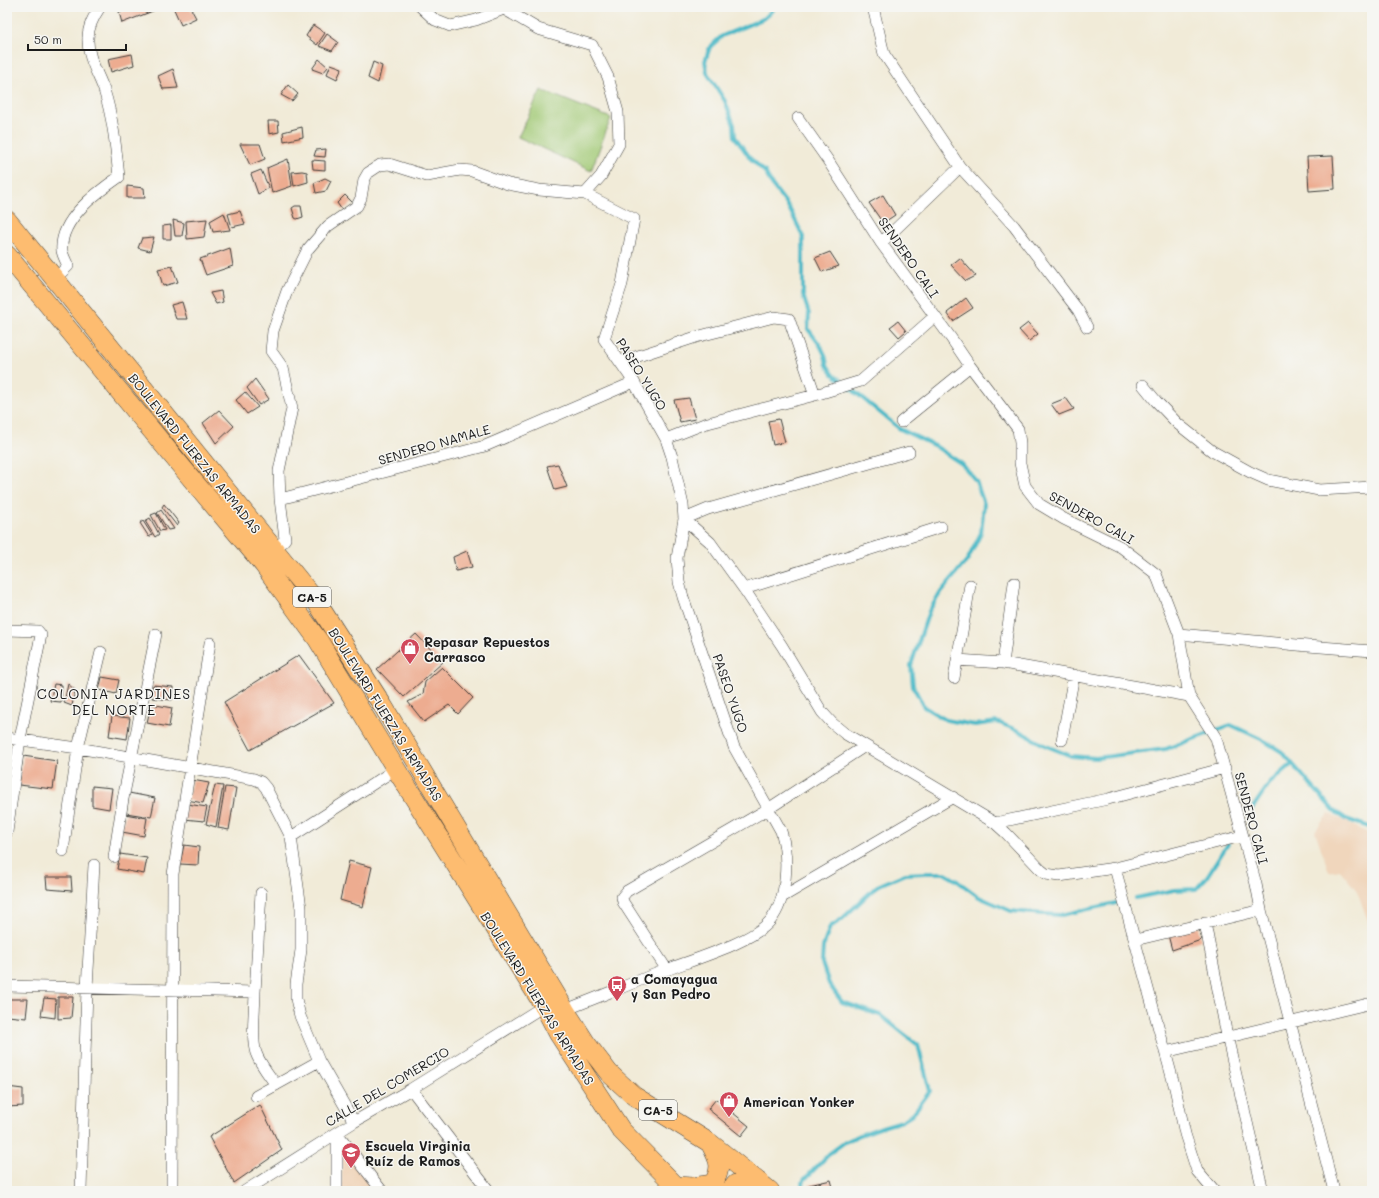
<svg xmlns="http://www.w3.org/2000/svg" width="1379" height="1198" font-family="Mali,sans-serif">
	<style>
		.built { fill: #f0d6bc }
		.green { fill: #a1c974; stroke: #5e7248 }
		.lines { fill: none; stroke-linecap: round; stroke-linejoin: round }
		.stream { stroke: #4dbac8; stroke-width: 4 }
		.building { fill: #edac90 }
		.minor-casing { stroke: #3c3b38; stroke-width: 12 }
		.trunk-casing { stroke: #3c3b38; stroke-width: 20 }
		.minor { stroke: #fff; stroke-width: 11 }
		.trunk { stroke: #fdbc70; stroke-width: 19 }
		.labels { text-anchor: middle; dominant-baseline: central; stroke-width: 3; stroke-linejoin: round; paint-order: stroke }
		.shield { fill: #f6f6f2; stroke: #5d5d5c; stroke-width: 1 }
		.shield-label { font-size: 12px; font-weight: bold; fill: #1c1c1c }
		.street-label { font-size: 13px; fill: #1c1c1c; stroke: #f6f6f2 }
		.poi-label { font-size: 13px; font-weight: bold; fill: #1c1c1c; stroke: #f6f6f2; text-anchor: start }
		.neighbourhood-label { font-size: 14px; letter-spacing: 1px; fill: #1c1c1c; stroke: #f6f6f2 }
	</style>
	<rect width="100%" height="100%" fill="#f6f6f2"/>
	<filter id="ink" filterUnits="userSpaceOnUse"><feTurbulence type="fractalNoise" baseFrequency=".025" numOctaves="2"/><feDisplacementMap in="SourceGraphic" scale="8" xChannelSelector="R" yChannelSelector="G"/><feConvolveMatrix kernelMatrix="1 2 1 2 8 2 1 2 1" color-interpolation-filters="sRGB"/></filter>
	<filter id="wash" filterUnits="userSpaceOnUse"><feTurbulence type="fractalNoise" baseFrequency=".012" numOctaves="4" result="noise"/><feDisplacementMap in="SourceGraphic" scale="16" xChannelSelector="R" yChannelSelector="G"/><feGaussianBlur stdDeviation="0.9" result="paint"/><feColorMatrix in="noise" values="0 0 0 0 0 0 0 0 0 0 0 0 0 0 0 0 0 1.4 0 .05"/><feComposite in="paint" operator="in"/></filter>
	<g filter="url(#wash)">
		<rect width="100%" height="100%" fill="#f1ebd8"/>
		<path class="built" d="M1329,813L1372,835V932L1357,891L1340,870L1329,872L1315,831Z
			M342,1147L376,1191H342Z"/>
		<path class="green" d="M541,90L611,118L591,171L518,137Z"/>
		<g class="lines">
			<path class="stream" d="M775,7L765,18L722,36L710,47L705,61L707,73L725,101L734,125L735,137L751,159L765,172L772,185L788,206L803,236V295L809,314L808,329L820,345L825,355L827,365L833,374L900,429L935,446L962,464L976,481L984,504L981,533L968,559L941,592L929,611L911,665L913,686L924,707L946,720L975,725L997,722L1019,731L1044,745L1071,756L1096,758L1166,749L1231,725L1261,739L1282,752L1333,810L1346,819L1372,828
				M1252,809L1269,784L1292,764
				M1136,898L1174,890L1196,889L1206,878L1228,844
				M801,1191L804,1180L830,1153L845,1142L860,1135L882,1127L902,1121L912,1115L930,1091L918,1045L880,1015L842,1002L829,984L822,963L823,947L830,927L842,919L877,886L905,874L924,873H944L956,880L979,897L1011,911L1044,914L1061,915L1116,903"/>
		</g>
		<g id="blocks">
			<path class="building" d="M132,7H157L158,9L122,23L119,12Z
				M173,7H190L196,18L181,25Z
				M313,25L325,33L317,45L306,36Z
				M327,34L338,42L332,51L319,46Z
				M132,54L134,65L111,72L108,59Z
				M319,59L328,67L323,73L312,69Z
				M373,62L382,66L378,83L368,78Z
				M331,64L342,68L337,79L327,74Z
				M173,69L178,88L163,89L158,76Z
				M288,85L298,94L292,101L281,95Z
				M268,121H278L279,132L269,134Z
				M302,127L303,137L284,141L283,132Z
				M240,144H260L265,159L250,165Z
				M326,149L325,157L314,156L316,150Z
				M1333,156L1335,189L1309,191L1307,157Z
				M288,159L292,186L272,193L267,168Z
				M312,160L325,161V170L313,169Z
				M261,170L269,188L258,194L251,174Z
				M302,171L307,172L308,182L294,186L292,172Z
				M325,178L331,181L326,191L316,193L314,183Z
				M127,186L144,188L145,198H127Z
				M345,195L353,203L342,210L337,203Z
				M883,195L895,215L883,223L869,203Z
				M295,206H301L303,217L297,219L295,218L292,208Z
				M240,211L245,224L232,227L228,214Z
				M224,213L230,230L213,232L210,221Z
				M207,219L204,237L187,239L186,221Z
				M173,220L184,223L182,236H175Z
				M171,225V239H163V226Z
				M154,237L150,251L138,248L142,238Z
				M230,248L233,266L206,275L200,259Z
				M830,252L839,266L822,272L815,258Z
				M960,258L976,276L966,281L951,265Z
				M172,266L178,282L163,286L158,269Z
				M221,291L223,302L216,304L210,293Z
				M966,298L973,308L953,321L947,313Z
				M182,302L187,319H176L171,305Z
				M898,321L906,331L899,337L890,327Z
				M1028,323L1038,334L1029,341L1019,330Z
				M255,379L269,399L259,405L247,388Z
				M245,392L258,407L247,414L236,400Z
				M689,398L695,419L680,422L674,400Z
				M1066,398L1074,409L1059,415L1051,404Z
				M219,410L234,426L216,443L203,423Z
				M779,419L785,442L773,445L768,421Z
				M558,464L567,487L555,490L547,466Z
				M164,504L179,523L177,526L162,507Z
				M161,510L174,529L168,530L157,513Z
				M156,513L165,530L160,531L151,515Z
				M150,518L159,534L155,537L145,521Z
				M143,521L152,535L149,537L140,523Z
				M467,551L472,567L456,571L453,557Z
				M416,634L443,662L404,697L377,669Z
				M299,655L334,703L250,750L224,702Z
				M442,667L473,698L458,714L449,705L424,722L408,702L423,694L425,682Z
				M102,677L119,680L116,694L99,690Z
				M54,684L62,685L61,702L50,701Z
				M68,684L75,690L72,706L64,703Z
				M153,685L173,687L172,700L152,698Z
				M151,704L172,708L169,727L147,723Z
				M112,716L130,718L127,739L109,736Z
				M23,756L57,761L53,789L19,785Z
				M192,780L209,783L203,803L187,800Z
				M215,785L223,786L216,827L206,824Z
				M92,786L112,788L109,809L92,806Z
				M225,787L236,788L229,830L218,828Z
				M129,793L155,798L151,817L126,813Z
				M187,804L207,807L204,821L184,819Z
				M125,814L147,818L144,836L122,832Z
				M184,845L199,847L198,865L180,864Z
				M120,854L147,858L144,874L117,869Z
				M349,861L372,867L363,907L340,900Z
				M46,877H71L72,891L47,889Z
				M1198,926L1201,940L1172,950L1168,935Z
				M58,997H73L71,1018L58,1019Z
				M44,998L56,999L55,1018L41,1016Z
				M9,999H28L26,1018L8,1016Z
				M7,1087L23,1089V1106L7,1107Z
				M716,1099L749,1126L741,1136L708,1109Z
				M260,1105L282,1150L234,1183L209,1137Z
				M831,1180L834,1191H811L809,1185Z"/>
		</g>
	</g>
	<g filter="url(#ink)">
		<use href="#blocks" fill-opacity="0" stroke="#3c3b38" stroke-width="1"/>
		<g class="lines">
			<g class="minor-casing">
				<path id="minor" d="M421,7L435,20L450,26L476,20L504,9
					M503,7L504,9L538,29L592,45L608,77L618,112L619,144L601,176L585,194
					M873,7L884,54L960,167L1014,226L1078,310L1087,327
					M798,118L827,159L881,243L951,338L970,366L1018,429L1020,443V463L1025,486L1039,504L1064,519L1121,547L1156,574L1179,634L1189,696L1216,738L1256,884L1261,910L1334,1191
					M881,243L960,167
					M55,279L68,266C66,261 63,256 62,251C59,220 96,193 119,177C116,148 113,118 104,90C98,73 87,57 88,38C88,26 94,16 100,7
					M620,362L696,337L774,317L789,319L815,395
					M1143,385L1156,401L1178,424L1212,451L1250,472L1268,480L1319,490L1372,487
					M901,422L970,366
					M666,439L704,424L815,395L861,381L934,317
					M909,452L708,509L684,519L710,542L744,589L782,646L822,712L832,723L844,733L995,823L1006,833L1041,870L1046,874L1059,876L1115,868L1242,836
					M280,499L485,446L634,382
					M275,551L285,539L280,499L279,471L292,408L283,368L271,351L273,331L287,291L308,249L328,226L357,206L361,198L364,180L368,173L380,165L389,164L427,176L460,170L472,171L508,184L539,190L585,194L634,219L622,284L604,339L634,382L666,439L672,457L683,505L684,519L677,558L679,582L683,597L734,747L781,831C789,857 788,899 770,921C753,942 692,960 666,970C632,983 599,997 565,1010
					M744,589L941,527
					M7,630L38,631L41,635L20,739L7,832
					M1179,634L1308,646L1372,651
					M957,660L1003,663L1189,696
					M1003,663L1014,583
					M954,678L970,585
					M7,738L78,748L254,779L261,782L266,788L291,837L301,908V950L296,984V999L300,1016L319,1061L354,1122
					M1062,740L1074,675
					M995,823L1108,799L1225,768
					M291,837L396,769
					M63,851L78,748L101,652
					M114,857L123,799L156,634
					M1115,868L1175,1088L1185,1134L1197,1171L1214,1191
					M782,897L953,797
					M1205,923L1227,1036L1263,1191
					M1135,940L1261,910
					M667,970L623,902L622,897L627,891L768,809L865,746
					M7,986L255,992L261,893
					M255,992C255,1007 251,1040 256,1053C260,1064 269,1075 276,1085
					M1165,1052L1372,1003
					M411,1089L489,1191
					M256,1096L319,1061
					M337,1133L382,1191
					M81,1191L87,988L94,865
					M172,1191L173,874L210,643
					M245,1191L354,1122L411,1089L544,1006
					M337,1191V1133"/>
			</g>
			<g class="trunk-casing">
				<path id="trunk" d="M7,220L316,601L383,706L565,1010L586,1043L609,1073L634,1096L710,1143L770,1191
					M7,255L195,483L263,564L318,640L396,769L544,1006L558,1033L621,1130L676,1186L683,1191
					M676,1186L693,1187L713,1184C723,1167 719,1160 710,1143
					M730,1191L736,1184H745L765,1187"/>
			</g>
			<use href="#minor" class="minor"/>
			<use href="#trunk" class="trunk"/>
		</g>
	</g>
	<defs>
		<g id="shop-pin" transform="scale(1)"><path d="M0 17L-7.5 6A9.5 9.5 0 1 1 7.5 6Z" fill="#d1495b" stroke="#f6f6f2"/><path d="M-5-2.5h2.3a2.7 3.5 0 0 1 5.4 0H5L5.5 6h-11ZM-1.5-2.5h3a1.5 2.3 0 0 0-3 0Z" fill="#fff"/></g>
		<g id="bus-pin" transform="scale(1)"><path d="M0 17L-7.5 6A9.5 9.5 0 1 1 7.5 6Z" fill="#d1495b" stroke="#f6f6f2"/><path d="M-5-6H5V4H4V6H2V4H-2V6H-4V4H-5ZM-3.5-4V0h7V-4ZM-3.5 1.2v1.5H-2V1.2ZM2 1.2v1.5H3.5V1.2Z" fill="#fff"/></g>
		<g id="school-pin" transform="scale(1)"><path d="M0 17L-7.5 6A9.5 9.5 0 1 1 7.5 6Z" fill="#d1495b" stroke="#f6f6f2"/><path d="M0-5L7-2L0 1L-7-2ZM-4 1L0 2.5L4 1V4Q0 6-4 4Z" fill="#fff"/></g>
	</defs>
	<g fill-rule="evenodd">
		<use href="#shop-pin" x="410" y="648"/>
		<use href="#bus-pin" x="617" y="985"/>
		<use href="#shop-pin" x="729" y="1101"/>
		<use href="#school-pin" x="351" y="1152"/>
	</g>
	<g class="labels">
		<g class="shield">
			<rect x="293" y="587" width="38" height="20" rx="3"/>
			<rect x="639" y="1100" width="38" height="20" rx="3"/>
		</g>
		<g class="shield-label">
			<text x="312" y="597">CA-5</text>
			<text x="658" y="1110">CA-5</text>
		</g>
		<g class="street-label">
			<text transform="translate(909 257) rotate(55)">SENDERO CALI</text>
			<text transform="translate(642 374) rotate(58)">PASEO YUGO</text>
			<text transform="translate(434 444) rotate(-16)">SENDERO NAMALE</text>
			<text transform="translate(195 453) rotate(51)">BOULEVARD FUERZAS ARMADAS</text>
			<text transform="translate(1092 517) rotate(29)">SENDERO CALI</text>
			<text transform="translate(731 693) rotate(71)">PASEO YUGO</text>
			<text transform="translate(386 714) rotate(58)">BOULEVARD FUERZAS ARMADAS</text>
			<text transform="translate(1252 818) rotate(75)">SENDERO CALI</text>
			<text transform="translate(538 998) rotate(58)">BOULEVARD FUERZAS ARMADAS</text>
			<text transform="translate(387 1086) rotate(-31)">CALLE DEL COMERCIO</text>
		</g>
		<g class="poi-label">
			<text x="424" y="641">Repasar Repuestos<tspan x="424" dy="15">Carrasco</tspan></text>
			<text x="631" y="978">a Comayagua<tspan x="631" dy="15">y San Pedro</tspan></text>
			<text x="743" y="1101">American Yonker</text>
			<text x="365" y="1145">Escuela Virginia<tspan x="365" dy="15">Ruíz de Ramos</tspan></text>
		</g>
		<g class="neighbourhood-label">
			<text x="114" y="693">COLONIA JARDINES<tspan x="114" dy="16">DEL NORTE</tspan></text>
		</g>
	</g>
	<rect width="1379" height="1198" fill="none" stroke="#f6f6f2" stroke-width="24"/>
	<path d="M28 44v6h98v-6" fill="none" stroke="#1c1c1c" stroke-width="2"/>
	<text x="34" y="44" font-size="12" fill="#1c1c1c" stroke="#f6f6f2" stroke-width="3" paint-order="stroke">50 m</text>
</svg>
